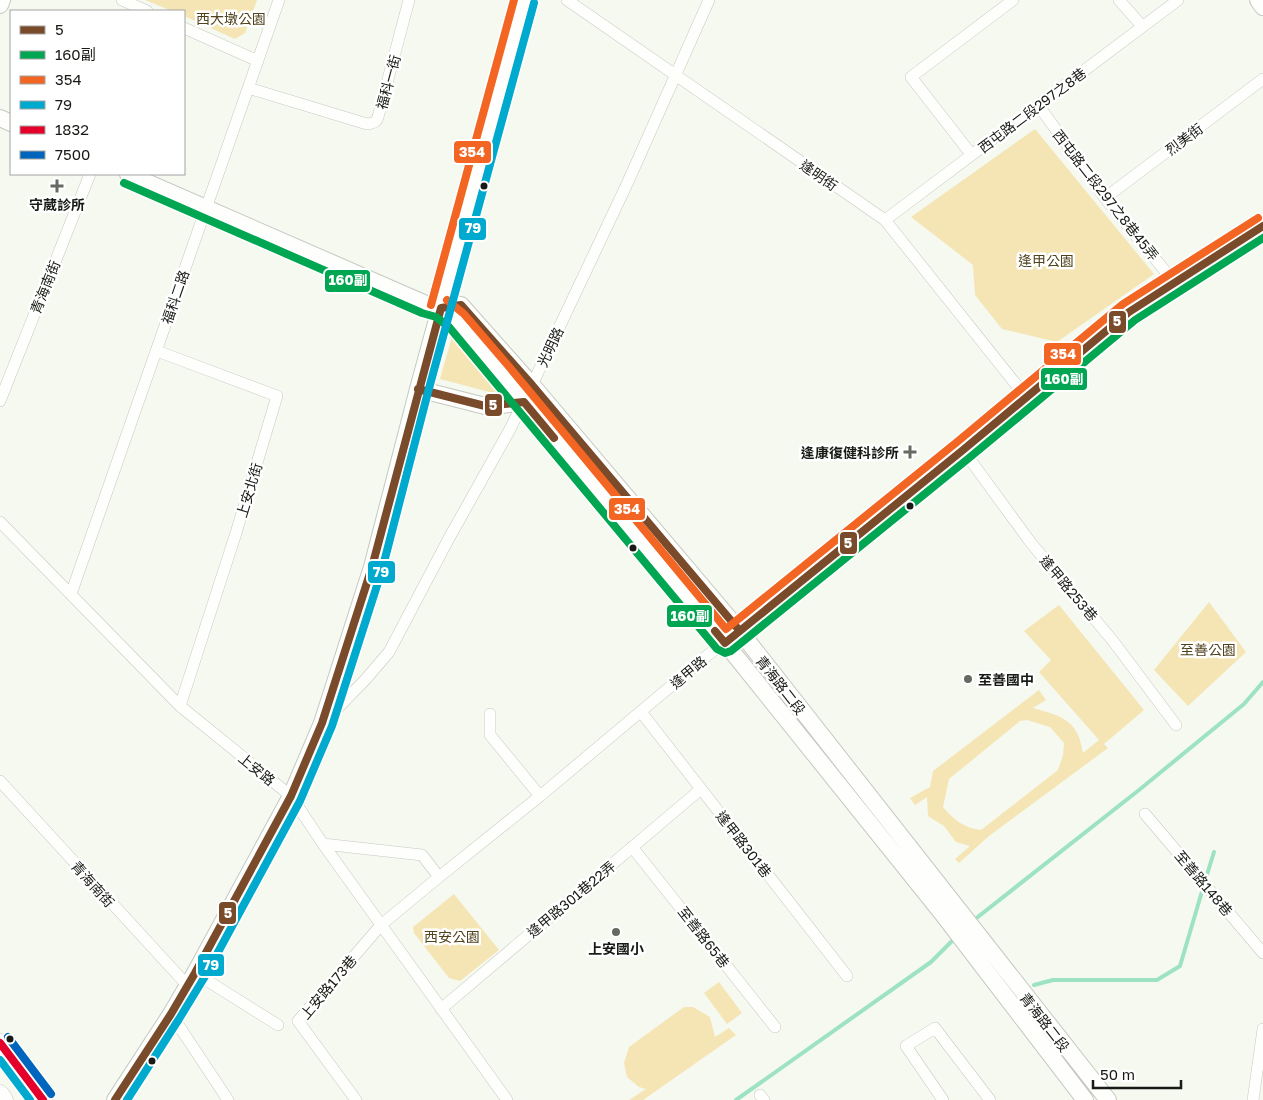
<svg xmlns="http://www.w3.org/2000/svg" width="1263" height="1100" font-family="'Golos Text','Noto Sans TC',sans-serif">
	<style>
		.green { fill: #f5e5b4; fill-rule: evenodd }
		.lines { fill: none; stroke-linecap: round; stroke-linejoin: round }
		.stream { stroke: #9de3c2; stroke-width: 4 }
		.street-casing { stroke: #c5c9c1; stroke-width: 12 }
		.secondary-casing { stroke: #c5c9c1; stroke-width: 18 }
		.primary-casing { stroke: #c5c9c1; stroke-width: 19 }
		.street { stroke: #fefefd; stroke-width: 11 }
		.secondary { stroke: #fefefd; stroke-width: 16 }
		.primary { stroke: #fefefd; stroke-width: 18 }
		.bus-1-casing { stroke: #fff; stroke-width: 11 }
		.bus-2-casing { stroke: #fff; stroke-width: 11 }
		.bus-3-casing { stroke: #fff; stroke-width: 11 }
		.bus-4-casing { stroke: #fff; stroke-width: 11 }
		.bus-5-casing { stroke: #fff; stroke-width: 11 }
		.bus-6-casing { stroke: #fff; stroke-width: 11 }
		.bus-1 { stroke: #7a4b2a; stroke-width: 8 }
		.bus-2 { stroke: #00a651; stroke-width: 8 }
		.bus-3 { stroke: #f26522; stroke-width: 8 }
		.bus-4 { stroke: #00a9ce; stroke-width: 8 }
		.bus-5 { stroke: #e4002b; stroke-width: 8 }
		.bus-6 { stroke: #0065bd; stroke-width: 8 }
		.poi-dot { fill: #656962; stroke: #fff; stroke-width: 2 }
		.bus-dot { fill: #181b15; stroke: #fff; stroke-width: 2 }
		.labels { text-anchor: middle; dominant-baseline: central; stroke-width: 5; stroke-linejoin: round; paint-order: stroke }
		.park-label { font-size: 14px; fill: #50421d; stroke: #fff }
		.street-label { font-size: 14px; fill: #181b15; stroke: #fff }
		.poi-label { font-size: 14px; font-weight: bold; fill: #181b15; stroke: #fff }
		.line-badge { stroke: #fff; stroke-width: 2 }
		.badge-label { font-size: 14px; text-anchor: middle; font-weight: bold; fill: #fff }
	</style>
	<rect width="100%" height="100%" fill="#f5f9f0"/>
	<path class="green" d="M145,0H257L245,33L235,39L184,16V11H172Z
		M1035,129L1154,274L1057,342L1002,329L975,295L973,265L911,217Z
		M454,330L499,383L497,394L440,379Z
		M1209,602L1246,652L1188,706L1154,670Z
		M1059,605L1144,710L1104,744L1108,748L989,836L959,863L955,859L970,846L956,842L944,826L928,816L927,797L915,805L910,798L930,787L933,771L1039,690L1046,700L1033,708C1062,716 1078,720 1083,753L1099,740L1039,672L1051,660L1024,631ZM1027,720L1050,727L1064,743L1063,755L1058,770L981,830C964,828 954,820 943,807L949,779L1020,721Z
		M454,894L499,950L460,981L449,978L414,933L413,927Z
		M719,982L742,1013L727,1024L704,993Z
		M684,1007H693L710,1017L715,1037L729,1028L736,1035L643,1100H629L646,1089L639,1087L627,1077L624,1063L629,1047Z"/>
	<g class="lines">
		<path class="stream" d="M1205,881L1214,852
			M974,920L1139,790L1244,704L1263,682
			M1034,985L1053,980H1157L1180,966L1203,888
			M736,1100L931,962L956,937"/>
		<g class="street-casing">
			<path id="street" d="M122,0L147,11
				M567,0L885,220L1026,397
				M1119,0L1142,26
				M184,28L258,61
				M248,88L367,124C373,123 376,123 378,117L409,0
				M1039,106L1105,198L1175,283
				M971,154L911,77L1013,0
				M1105,198L1263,79
				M885,220L1178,0
				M157,351L277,396L236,533L180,706
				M0,401L90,174
				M963,450L1031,543L1113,641L1176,725
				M0,522L180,706L291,796L323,844L507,1100
				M71,594L279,0
				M641,712L847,976
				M490,714V735L540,796
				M324,722L365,680L389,652L448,540L509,431L532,385L627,184L709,0
				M0,781L187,985
				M1145,814L1263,953
				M323,844L422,855L439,877
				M632,847L775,1027
				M195,973L278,1025
				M441,1009L701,789
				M171,1014L228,1100
				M760,1095L764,1100
				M356,1100L298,1021L381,925L439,877L540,796L708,655L963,450L1129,312L1263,226
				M943,1100L906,1046L935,1028L990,1100
				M1253,1100L1263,1029"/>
		</g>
		<g class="secondary-casing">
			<path id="secondary" d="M1258,0L1263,7
				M0,5L2,0
				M0,118L11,123
				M128,174L426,304L441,308L456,320L738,659L941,912L1085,1100
				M441,308L461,305L532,385L739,630L1108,1100
				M418,389L485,406H494L524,402
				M115,1100L171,1014L195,973L291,796L322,723L372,567L418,389L524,0"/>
		</g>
		<g class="primary-casing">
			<path id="primary" d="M0,1043L43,1100
				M0,1094L4,1100"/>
		</g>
		<use href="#street" class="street"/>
		<use href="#secondary" class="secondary"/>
		<use href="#primary" class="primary"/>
		<g class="bus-1-casing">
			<path id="bus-1" d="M418,389L485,406L524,402L554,438
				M715,631L725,643L963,450L1129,312L1263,226
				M115,1100L171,1014L195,973L291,796L322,723L372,567L441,308L461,305L532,385L739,630"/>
		</g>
		<g class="bus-2-casing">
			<path id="bus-2" d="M124,183L422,313L436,317L449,327L717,649L725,653L731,651L969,458L1135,320L1263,238"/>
		</g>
		<g class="bus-3-casing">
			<path id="bus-3" d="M447,300L464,314L511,369L726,629L957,442L1123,304L1258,218
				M431,305L514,0"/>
		</g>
		<g class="bus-4-casing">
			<path id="bus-4" d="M0,1060L30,1100
				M127,1100L179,1019L204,978L300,801L332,726L382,570L428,392L534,3"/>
		</g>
		<g class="bus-5-casing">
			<path id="bus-5" d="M0,1043L43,1100"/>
		</g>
		<g class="bus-6-casing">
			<path id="bus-6" d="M8,1037L51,1094"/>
		</g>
		<use href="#bus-1" class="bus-1"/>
		<use href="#bus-2" class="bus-2"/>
		<use href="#bus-3" class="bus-3"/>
		<use href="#bus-4" class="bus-4"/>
		<use href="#bus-5" class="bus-5"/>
		<use href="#bus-6" class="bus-6"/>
	</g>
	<g class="poi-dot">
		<path d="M54.5 178.5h5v5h5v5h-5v5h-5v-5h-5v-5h5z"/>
		<path d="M907.5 444.5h5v5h5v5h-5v5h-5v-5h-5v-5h5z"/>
		<circle cx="968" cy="679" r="5"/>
		<circle cx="616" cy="932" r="5"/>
	</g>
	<g class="bus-dot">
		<circle cx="484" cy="186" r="4.5"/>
		<circle cx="910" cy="506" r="4.5"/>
		<circle cx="633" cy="548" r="4.5"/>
		<circle cx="10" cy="1039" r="4.5"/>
		<circle cx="152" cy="1061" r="4.5"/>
	</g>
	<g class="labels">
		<g class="park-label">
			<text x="231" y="18">西大墩公園</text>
			<text x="1046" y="260">逢甲公園</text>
			<text x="1208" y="649">至善公園</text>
			<text x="452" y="936">西安公園</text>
		</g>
		<g class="street-label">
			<text transform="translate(388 82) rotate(-75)">福科一街</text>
			<text transform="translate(1032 110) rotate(-37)">西屯路二段297之8巷</text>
			<text transform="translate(1184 139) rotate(-37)">烈美街</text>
			<text transform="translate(819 175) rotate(35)">逢明街</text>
			<text transform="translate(1106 195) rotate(52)">西屯路二段297之8巷45弄</text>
			<text transform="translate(45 287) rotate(-68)">青海南街</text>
			<text transform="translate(175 297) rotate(-71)">福科二路</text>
			<text transform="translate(550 347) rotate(-65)">光明路</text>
			<text transform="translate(249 490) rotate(-73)">上安北街</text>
			<text transform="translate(1069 588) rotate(50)">逢甲路253巷</text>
			<text transform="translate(688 672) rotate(-40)">逢甲路</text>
			<text transform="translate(781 685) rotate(52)">青海路二段</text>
			<text transform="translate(257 769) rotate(39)">上安路</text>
			<text transform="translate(744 844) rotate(52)">逢甲路301巷</text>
			<text transform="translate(1204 883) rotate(50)">至善路148巷</text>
			<text transform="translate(93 884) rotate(48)">青海南街</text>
			<text transform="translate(571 899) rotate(-40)">逢甲路301巷22弄</text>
			<text transform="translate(704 937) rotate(52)">至善路65巷</text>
			<text transform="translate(328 987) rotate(-50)">上安路173巷</text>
			<text transform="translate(1045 1022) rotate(52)">青海路二段</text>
		</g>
		<g class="poi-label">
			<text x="57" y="204">守葳診所</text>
			<text x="899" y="452" text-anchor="end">逢康復健科診所</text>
			<text x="978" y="679" text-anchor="start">至善國中</text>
			<text x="616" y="948">上安國小</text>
		</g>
	</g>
	<g class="line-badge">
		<rect x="453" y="140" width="39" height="24" rx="5" fill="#f26522"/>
		<rect x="458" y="217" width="29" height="24" rx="5" fill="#00a9ce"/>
		<rect x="324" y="269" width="47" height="24" rx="5" fill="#00a651"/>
		<rect x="1108" y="310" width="19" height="24" rx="5" fill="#7a4b2a"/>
		<rect x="1043" y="342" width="39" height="24" rx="5" fill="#f26522"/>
		<rect x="1040" y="367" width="48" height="24" rx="5" fill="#00a651"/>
		<rect x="484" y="393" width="19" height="24" rx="5" fill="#7a4b2a"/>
		<rect x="608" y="497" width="38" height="24" rx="5" fill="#f26522"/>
		<rect x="839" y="531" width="19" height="24" rx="5" fill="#7a4b2a"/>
		<rect x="367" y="560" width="29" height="24" rx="5" fill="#00a9ce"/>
		<rect x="666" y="604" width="47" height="24" rx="5" fill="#00a651"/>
		<rect x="218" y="901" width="19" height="24" rx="5" fill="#7a4b2a"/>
		<rect x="197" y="953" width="28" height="24" rx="5" fill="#00a9ce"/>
	</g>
	<g class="badge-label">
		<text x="472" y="157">354</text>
		<text x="473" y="233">79</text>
		<text x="348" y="285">160副</text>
		<text x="1117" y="326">5</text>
		<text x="1063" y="359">354</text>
		<text x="1064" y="384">160副</text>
		<text x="493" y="410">5</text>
		<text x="627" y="514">354</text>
		<text x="848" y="548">5</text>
		<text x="381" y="577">79</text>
		<text x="690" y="621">160副</text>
		<text x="228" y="918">5</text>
		<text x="211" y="970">79</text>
	</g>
	<rect x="10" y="10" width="175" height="165" fill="#ffffff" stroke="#a3a4a1"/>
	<rect x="20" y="26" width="25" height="8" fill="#7a4b2a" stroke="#a3a4a1"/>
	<text x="55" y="35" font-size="15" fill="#181b15">5</text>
	<rect x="20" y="51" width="25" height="8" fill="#00a651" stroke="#a3a4a1"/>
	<text x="55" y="60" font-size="15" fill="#181b15">160副</text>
	<rect x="20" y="76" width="25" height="8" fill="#f26522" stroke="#a3a4a1"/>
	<text x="55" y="85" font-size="15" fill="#181b15">354</text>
	<rect x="20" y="101" width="25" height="8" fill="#00a9ce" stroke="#a3a4a1"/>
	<text x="55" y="110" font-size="15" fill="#181b15">79</text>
	<rect x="20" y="126" width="25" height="8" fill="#e4002b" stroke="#a3a4a1"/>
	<text x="55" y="135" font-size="15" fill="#181b15">1832</text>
	<rect x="20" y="151" width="25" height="8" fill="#0065bd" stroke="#a3a4a1"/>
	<text x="55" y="160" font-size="15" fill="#181b15">7500</text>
	<path d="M1093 1080v8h88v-8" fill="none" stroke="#181b15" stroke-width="2.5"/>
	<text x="1100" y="1080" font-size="15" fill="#181b15" stroke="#ffffff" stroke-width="4" paint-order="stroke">50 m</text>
</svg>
